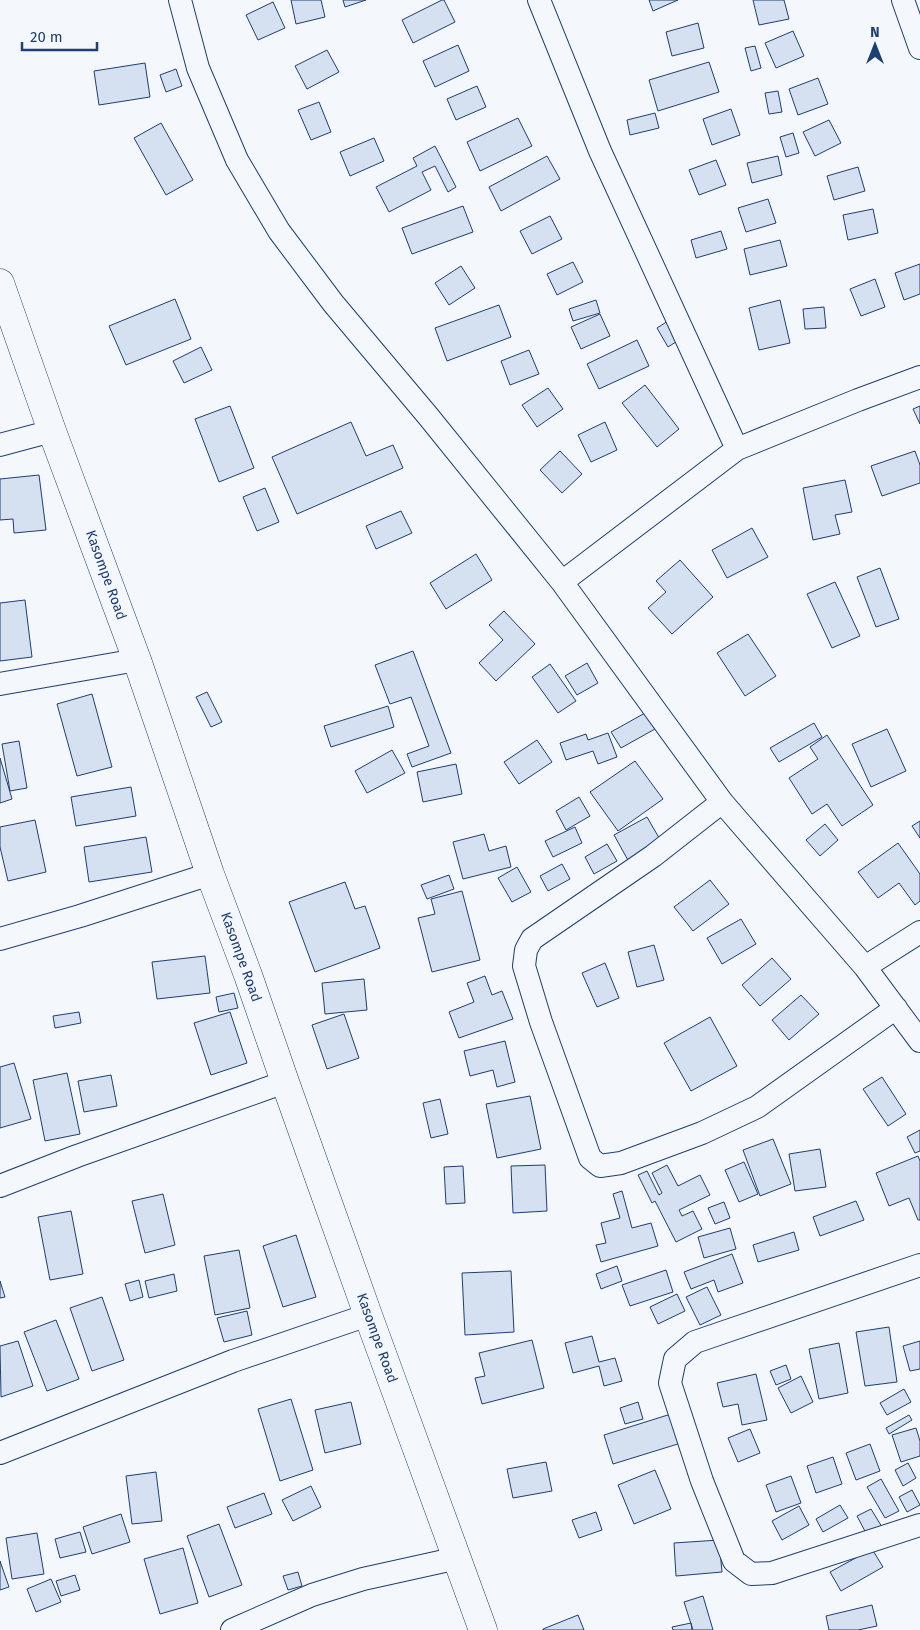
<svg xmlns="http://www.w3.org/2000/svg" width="920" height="1630" font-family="'Fira Sans',sans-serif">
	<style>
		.building { fill: #d5e0f0; stroke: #1d3f73 }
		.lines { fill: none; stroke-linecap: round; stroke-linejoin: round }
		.street-casing { stroke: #1d3f73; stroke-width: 24 }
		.secondary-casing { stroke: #1d3f73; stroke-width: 29 }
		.street { stroke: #f4f7fb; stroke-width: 22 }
		.secondary { stroke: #f4f7fb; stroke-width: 28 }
		.labels { text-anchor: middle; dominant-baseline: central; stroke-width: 4; stroke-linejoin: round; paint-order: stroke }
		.street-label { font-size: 14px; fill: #1d3f73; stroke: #f4f7fb }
	</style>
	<rect width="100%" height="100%" fill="#f4f7fb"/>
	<path class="building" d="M291,0H321L325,17L296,24Z
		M343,0H366L345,7Z
		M442,0H444L455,22L413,43L402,20Z
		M649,0H678L653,11Z
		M753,0H784L789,19L759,25Z
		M273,2L285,28L258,40L246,15Z
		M698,23L704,48L672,56L666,32Z
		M793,31L804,56L776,68L765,43Z
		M458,45L469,71L435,87L423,61Z
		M755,46L761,68L751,71L745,48Z
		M327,50L339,72L307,89L295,66Z
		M709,62L719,92L658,111L649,80Z
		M145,63L150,97L99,105L94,71Z
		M176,69L182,86L166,92L160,75Z
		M818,78L828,104L798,115L789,89Z
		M477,86L486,107L456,120L447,99Z
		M778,91L782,112L769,114L765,93Z
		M319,102L331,132L311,140L298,110Z
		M731,109L740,135L712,145L703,119Z
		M655,113L659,128L630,135L627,120Z
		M518,118L532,146L480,171L467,142Z
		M829,120L841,143L815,156L803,132Z
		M161,123L193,180L166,195L134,138Z
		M793,133L799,153L786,157L780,137Z
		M374,138L384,161L350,176L340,152Z
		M435,146L456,187L448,192L435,166L422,172L431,190L389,212L376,187L417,166L413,158Z
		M547,156L560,179L501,211L489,187Z
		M778,156L782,175L752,183L747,163Z
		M716,160L726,185L699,195L689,170Z
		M858,167L865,191L834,200L827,176Z
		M768,199L776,223L746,232L738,208Z
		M463,206L473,232L412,254L402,228Z
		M873,209L878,233L848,240L843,215Z
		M550,216L562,239L532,254L520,231Z
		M721,231L727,249L696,258L691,240Z
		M780,240L787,266L750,275L744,249Z
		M573,262L583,282L557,295L547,274Z
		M920,264V294L904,300L895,273Z
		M461,266L475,288L449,305L435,283Z
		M875,279L885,307L861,316L850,289Z
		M175,299L191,339L126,365L109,326Z
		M596,300L600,313L573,321L569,309Z
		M780,300L790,343L759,350L749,308Z
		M499,305L511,337L447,361L435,328Z
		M824,307L826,328L805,329L803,309Z
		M600,314L610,336L581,349L571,327Z
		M668,321L679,340L668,347L657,328Z
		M637,340L649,366L599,389L587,364Z
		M201,347L212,370L184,383L173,361Z
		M529,350L539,374L510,385L501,361Z
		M645,385L679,429L657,447L622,403Z
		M548,388L563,409L537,427L522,405Z
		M230,406L254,468L219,482L195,419Z
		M920,406V424L913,409Z
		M351,422L366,456L393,445L403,468L297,514L272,457Z
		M605,422L617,450L591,462L578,435Z
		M560,451L582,474L562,493L540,470Z
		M915,451L920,465V483L882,496L871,466Z
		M39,475L46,530L14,533L13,519L0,520V479Z
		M845,480L852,512L835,515L840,534L813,540L803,488Z
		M265,488L279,522L257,531L243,497Z
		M401,511L412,533L376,549L366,526Z
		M752,528L768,557L727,578L712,550Z
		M476,554L492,580L446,609L430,583Z
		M680,560L713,597L672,634L648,608L666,592L656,581Z
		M880,568L899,619L876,627L857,577Z
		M835,582L860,636L832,648L807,594Z
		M25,600L32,657L0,661V603Z
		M504,611L535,644L496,681L479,663L503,640L489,625Z
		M748,634L776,676L745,696L717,653Z
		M413,651L451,753L412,767L407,754L429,746L411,697L390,704L375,665Z
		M587,663L598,683L577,695L565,676Z
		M550,664L576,701L558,713L532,677Z
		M207,692L222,722L211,727L196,697Z
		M92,694L112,767L77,776L57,704Z
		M388,706L394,727L331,747L324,726Z
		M645,713L655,729L621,748L611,732Z
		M814,723L822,737L779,762L770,748Z
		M887,729L906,771L871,787L852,744Z
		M608,733L617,757L598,764L593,751L566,760L560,743L586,734L588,740Z
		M827,735L873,805L842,826L827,804L812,814L789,778L818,759L810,747Z
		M537,740L552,762L519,784L504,762Z
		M19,741L27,788L10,791L2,744Z
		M392,750L405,773L367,793L355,771Z
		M0,758L12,799L0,803Z
		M635,761L663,799L618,831L590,792Z
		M456,764L462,794L423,802L417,772Z
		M131,787L136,816L76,826L71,797Z
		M579,797L590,816L566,830L556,811Z
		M647,817L662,843L629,862L614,835Z
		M35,820L46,872L8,881L0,847V827Z
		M920,821V838L912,826Z
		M825,824L838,840L820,856L806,840Z
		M575,827L582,843L553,857L545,841Z
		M484,834L489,851L506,846L511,867L463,879L453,842Z
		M146,837L152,872L89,882L84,847Z
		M898,843L920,874V901L915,905L899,883L878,898L858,872Z
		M607,844L617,861L594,874L585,857Z
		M562,864L570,879L548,891L540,876Z
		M517,867L531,892L512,902L498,878Z
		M449,875L454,889L427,899L421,885Z
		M710,880L729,904L693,931L674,907Z
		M345,882L355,909L365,906L380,948L315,972L289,902Z
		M462,891L480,960L432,972L418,918L435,914L431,899Z
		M741,919L756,944L722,964L707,938Z
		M654,945L664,980L637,987L628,952Z
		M205,956L210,993L157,999L152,962Z
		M772,958L791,979L760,1006L742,985Z
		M605,963L619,998L597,1007L582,973Z
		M485,976L492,995L502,991L513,1019L459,1038L449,1012L474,1002L467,983Z
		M364,979L367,1010L325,1014L322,983Z
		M234,993L238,1008L219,1012L216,997Z
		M801,995L819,1014L789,1040L772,1020Z
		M79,1012L81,1023L55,1028L53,1016Z
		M230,1012L247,1063L211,1075L194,1023Z
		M344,1014L359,1058L327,1069L312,1025Z
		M710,1017L737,1066L691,1091L664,1043Z
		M505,1041L515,1082L497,1087L493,1070L470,1076L464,1051Z
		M14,1063L31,1119L0,1128V1067Z
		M67,1073L80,1134L45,1141L33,1080Z
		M111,1075L117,1106L84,1112L78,1081Z
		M882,1077L906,1114L888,1126L863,1089Z
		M530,1096L541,1149L497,1158L486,1104Z
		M440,1099L448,1134L431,1138L423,1103Z
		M920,1130V1151L915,1153L907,1137Z
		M773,1139L791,1184L760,1196L743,1150Z
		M820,1149L826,1187L795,1191L789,1154Z
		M918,1156L920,1161V1220H918L909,1198L889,1206L876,1173Z
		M744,1162L758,1194L739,1202L725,1170Z
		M545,1165L547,1211L513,1213L511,1166Z
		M667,1165L678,1186L700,1175L710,1195L679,1210L682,1216L693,1211L702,1229L676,1242L655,1201L652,1203L638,1175L647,1171L659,1195L662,1193L652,1173Z
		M463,1166L465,1203L446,1204L444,1167Z
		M622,1191L632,1228L651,1223L658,1246L601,1262L596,1245L606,1243L601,1223L620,1218L613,1194Z
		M163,1194L175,1245L145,1253L132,1201Z
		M856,1201L864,1220L820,1236L813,1217Z
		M724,1202L730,1218L715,1224L708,1208Z
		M71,1211L83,1274L50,1280L38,1217Z
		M730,1228L736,1249L704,1258L698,1237Z
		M794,1232L799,1250L758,1262L753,1245Z
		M296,1235L316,1297L283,1307L263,1246Z
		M239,1250L250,1308L215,1315L204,1256Z
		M732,1254L743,1283L718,1292L714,1280L691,1289L684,1272Z
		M617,1266L622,1281L601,1289L596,1274Z
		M666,1270L673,1292L630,1306L622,1285Z
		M511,1271L514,1332L465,1335L462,1273Z
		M174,1274L177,1291L149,1298L145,1281Z
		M139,1280L143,1297L130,1301L125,1284Z
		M0,1281L5,1297L0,1298Z
		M707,1287L721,1315L700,1325L686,1297Z
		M677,1294L685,1311L658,1324L650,1307Z
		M102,1297L124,1360L92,1371L70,1308Z
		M247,1311L252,1335L224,1342L217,1318Z
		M56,1320L79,1379L47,1391L24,1332Z
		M889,1327L897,1382L865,1386L856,1332Z
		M592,1336L599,1362L615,1358L622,1381L604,1386L599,1366L573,1373L565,1343Z
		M532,1340L544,1388L482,1404L475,1378L485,1376L479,1353Z
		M18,1341L33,1386L1,1397L0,1346Z
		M920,1341V1369L910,1371L903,1346Z
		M839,1343L848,1393L819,1399L809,1349Z
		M786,1365L791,1379L776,1385L770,1371Z
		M756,1374L767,1420L742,1425L738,1404L723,1407L717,1383Z
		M801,1376L813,1402L791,1413L778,1388Z
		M904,1389L911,1402L887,1415L880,1403Z
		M291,1399L313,1470L280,1481L258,1409Z
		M351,1402L361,1444L325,1453L315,1410Z
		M638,1402L643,1419L625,1424L620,1408Z
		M671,1414L681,1443L613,1464L604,1435Z
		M909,1415L912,1420L889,1434L886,1428Z
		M916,1428L920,1441V1456L901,1462L892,1435Z
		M750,1429L760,1453L738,1462L728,1438Z
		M870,1444L880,1471L856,1480L846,1453Z
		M833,1457L842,1484L816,1493L807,1466Z
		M546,1462L552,1491L513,1498L507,1469Z
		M908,1463L916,1478L903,1486L895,1470Z
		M655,1470L671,1509L634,1524L618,1485Z
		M156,1472L162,1521L132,1524L126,1476Z
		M791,1476L801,1503L776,1512L766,1485Z
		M881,1479L899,1511L885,1518L867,1487Z
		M311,1486L321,1507L293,1521L282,1500Z
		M912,1490L920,1505L907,1512L899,1497Z
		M264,1493L272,1514L235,1528L227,1507Z
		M840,1505L848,1518L823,1532L816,1519Z
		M799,1506L809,1525L782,1540L772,1521Z
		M871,1509L882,1527L867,1535L857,1516Z
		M596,1512L602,1530L579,1538L572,1520Z
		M121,1514L130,1542L92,1554L83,1527Z
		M219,1524L242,1585L209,1597L187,1536Z
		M80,1532L86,1552L60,1558L55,1539Z
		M37,1533L44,1574L12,1579L6,1538Z
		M719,1540L722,1572L676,1576L674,1543Z
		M183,1548L198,1603L160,1614L144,1559Z
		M872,1549L883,1567L841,1591L830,1572Z
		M0,1561L9,1587L0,1590Z
		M298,1572L302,1586L288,1590L283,1576Z
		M75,1575L80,1590L61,1596L56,1581Z
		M51,1579L61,1602L36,1612L27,1589Z
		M703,1596L713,1630H693L684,1602Z
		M872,1605L877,1626L858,1630H829L826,1616Z
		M578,1615L584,1630H543V1629Z
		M691,1623L692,1630H673L672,1627Z"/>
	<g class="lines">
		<g class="street-casing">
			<path id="street" d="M180,0L198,68L237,160L279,231L333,303L428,416L562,582L722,802L865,967L920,1041
				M539,0L600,151L737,449
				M903,0L920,48
				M0,445L52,431
				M562,582L737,449L858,400L920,377
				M0,684L137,660
				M722,802L653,856L532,939L526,950L524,966L541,1022L590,1158L600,1166L621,1163L702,1133L757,1107L896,1008
				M0,939L80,916L210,874
				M865,967L920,932
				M0,1186L77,1156L285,1082
				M920,1265L695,1342L675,1359L670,1383L702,1481L734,1561L751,1574L772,1573L920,1525
				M0,1453L233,1361L368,1315
				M232,1630L312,1595L363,1579L458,1558"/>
		</g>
		<g class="secondary-casing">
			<path id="secondary" d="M0,283L52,431L137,660L210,874L248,975L285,1082L368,1315L483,1630"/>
		</g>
		<use href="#street" class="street"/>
		<use href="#secondary" class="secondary"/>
	</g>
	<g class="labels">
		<g class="street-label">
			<text transform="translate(106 575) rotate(70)">Kasompe Road</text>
			<text transform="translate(241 957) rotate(70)">Kasompe Road</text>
			<text transform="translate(377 1338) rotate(70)">Kasompe Road</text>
		</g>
	</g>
	<g transform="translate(875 45)" stroke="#f4f7fb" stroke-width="4" paint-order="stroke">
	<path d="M0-4L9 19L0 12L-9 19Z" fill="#1d3f73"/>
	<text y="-8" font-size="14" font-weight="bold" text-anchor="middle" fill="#1d3f73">N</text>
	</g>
	<path d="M22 42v8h75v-8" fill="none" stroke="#1d3f73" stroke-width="2.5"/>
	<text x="30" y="42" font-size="15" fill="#1d3f73" stroke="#f4f7fb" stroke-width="4" paint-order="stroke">20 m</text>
</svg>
